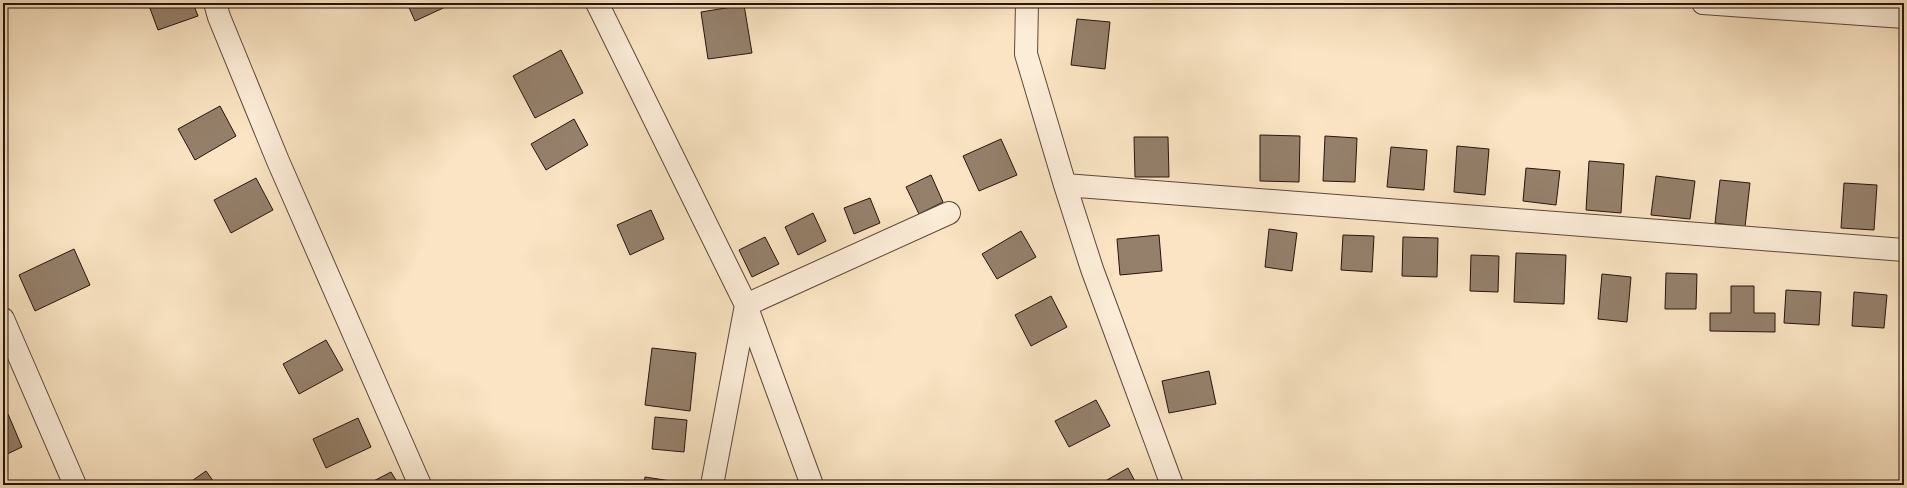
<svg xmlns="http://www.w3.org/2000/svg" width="1907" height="488" font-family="'IM FELL English',serif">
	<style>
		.building { fill: #95806b; stroke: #27140b }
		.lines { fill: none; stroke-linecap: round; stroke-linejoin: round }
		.minor-casing { stroke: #5c4839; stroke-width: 24 }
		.minor { stroke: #fcedd8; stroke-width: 22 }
	</style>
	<rect width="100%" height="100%" fill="#fae4c3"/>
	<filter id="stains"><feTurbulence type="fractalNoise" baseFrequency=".005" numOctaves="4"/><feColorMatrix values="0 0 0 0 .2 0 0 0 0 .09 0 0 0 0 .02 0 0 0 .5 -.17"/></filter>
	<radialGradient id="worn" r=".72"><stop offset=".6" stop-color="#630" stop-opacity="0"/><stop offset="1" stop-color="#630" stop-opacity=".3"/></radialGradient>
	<path class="building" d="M148,3H193L198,16L158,30Z
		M407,3H454L415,21Z
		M744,5L752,53L708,59L701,12Z
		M1077,19L1110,22L1105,69L1071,65Z
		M561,50L583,93L535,118L513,76Z
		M220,106L236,136L195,160L178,129Z
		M574,119L588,145L546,170L531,144Z
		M1260,135L1300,136L1299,182L1260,181Z
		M1325,136L1357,138L1355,182L1323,181Z
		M1134,137H1168L1169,177H1135Z
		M1001,139L1017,175L979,191L963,156Z
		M1457,146L1489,149L1485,195L1454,192Z
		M1391,147L1427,150L1424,190L1387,187Z
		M1589,161L1624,164L1621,213L1586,210Z
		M1526,168L1560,171L1556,205L1523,201Z
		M931,175L943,202L919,214L906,187Z
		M1656,176L1695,181L1690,219L1651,215Z
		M256,178L273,210L231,233L214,200Z
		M1720,180L1750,183L1745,227L1715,223Z
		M1844,183L1877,185L1874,230L1841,228Z
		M870,198L880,223L854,234L844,208Z
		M651,210L664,239L630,255L617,225Z
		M813,213L826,241L798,255L785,227Z
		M1269,229L1297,233L1292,271L1265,267Z
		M1021,231L1036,257L997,279L982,254Z
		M1159,235L1162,271L1120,275L1117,239Z
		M1343,235L1374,236L1372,272L1341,270Z
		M765,237L779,264L752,277L739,250Z
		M1403,237L1438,238L1437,277L1402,276Z
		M74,249L90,285L35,311L19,275Z
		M1516,253L1566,255L1564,304L1514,302Z
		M1471,255L1499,256L1498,292L1470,291Z
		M1666,273L1697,274L1696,309H1665Z
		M1602,274L1631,277L1627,322L1598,319Z
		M1731,286H1754V313H1775V332L1710,331V313H1731Z
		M1786,290L1821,292L1819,325L1784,323Z
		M1854,292L1887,295L1884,328L1852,326Z
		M1051,296L1067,327L1031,346L1015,315Z
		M326,340L343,370L299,394L283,364Z
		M652,348L696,353L690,411L645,405Z
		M1209,371L1216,404L1169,413L1162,381Z
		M1096,400L1110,426L1069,447L1055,421Z
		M8,414L22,447L3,456V416Z
		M655,417L687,420L684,452L652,449Z
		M358,418L371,447L326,468L313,439Z
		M1128,468L1137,485H1100V484Z
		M206,471L216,485H186Z
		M391,472L399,485H366Z
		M645,477L671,481L670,485H644Z"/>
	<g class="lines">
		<g class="minor-casing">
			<path id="minor" d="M215,3L219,17L278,161L420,485
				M597,3L746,305L812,485
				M1027,3L1026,54L1065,185L1092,269L1172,485
				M1703,3L1904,17
				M1065,185L1904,250
				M3,319L75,485
				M712,485L746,305L949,213"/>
		</g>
		<use href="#minor" class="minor"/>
	</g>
	<rect width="1907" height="488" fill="none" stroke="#fae4c3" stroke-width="16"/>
	<rect x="4" y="4" width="1899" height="480" fill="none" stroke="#27140b" stroke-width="2"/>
	<rect x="8" y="8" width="1891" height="472" fill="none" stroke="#27140b"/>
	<rect width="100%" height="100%" filter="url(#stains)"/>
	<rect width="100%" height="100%" fill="url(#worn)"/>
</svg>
